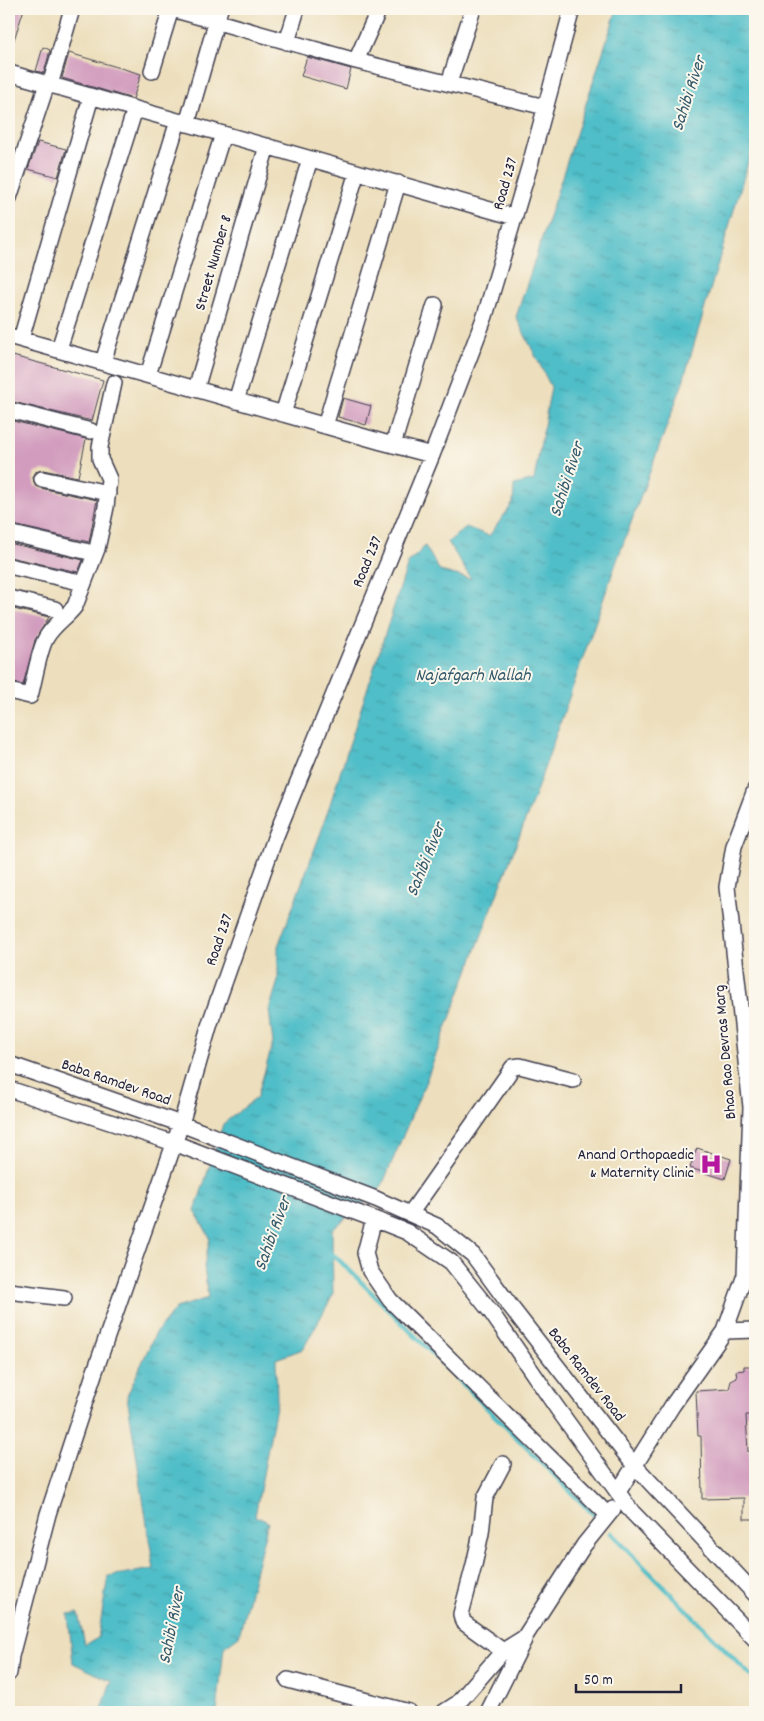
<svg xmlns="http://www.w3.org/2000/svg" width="764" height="1721" font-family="Dekko,sans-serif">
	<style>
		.water { fill: url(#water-ripples); stroke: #397082 }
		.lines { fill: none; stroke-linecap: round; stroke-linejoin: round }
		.stream { stroke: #50bec8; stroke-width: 4.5 }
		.building { fill: #d29cbe }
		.minor-casing { stroke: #403e4e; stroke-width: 18 }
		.minor { stroke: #fff; stroke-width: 15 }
		.labels { text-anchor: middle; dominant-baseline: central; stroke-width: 4; stroke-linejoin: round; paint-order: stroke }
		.street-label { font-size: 16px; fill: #22223b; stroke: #fbf7ec }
		.poi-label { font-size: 16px; fill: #22223b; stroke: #fbf7ec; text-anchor: end }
		.water-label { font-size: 18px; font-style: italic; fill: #32596c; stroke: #fbf7ec }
	</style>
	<defs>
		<pattern id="water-ripples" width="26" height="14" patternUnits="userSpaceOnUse" patternTransform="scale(1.25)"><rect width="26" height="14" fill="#50bec8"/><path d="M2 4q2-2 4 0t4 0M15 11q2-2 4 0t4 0" fill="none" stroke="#429aa4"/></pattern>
	</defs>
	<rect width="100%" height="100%" fill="#fbf7ec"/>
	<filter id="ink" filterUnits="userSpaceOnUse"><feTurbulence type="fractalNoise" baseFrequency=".02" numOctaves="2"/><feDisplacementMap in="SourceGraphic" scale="10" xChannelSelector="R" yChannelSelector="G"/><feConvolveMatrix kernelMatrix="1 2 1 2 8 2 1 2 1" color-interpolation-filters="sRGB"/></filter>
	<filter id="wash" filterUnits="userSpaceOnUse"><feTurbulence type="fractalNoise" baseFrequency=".0096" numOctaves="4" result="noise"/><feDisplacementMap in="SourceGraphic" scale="20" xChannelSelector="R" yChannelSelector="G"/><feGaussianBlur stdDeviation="1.12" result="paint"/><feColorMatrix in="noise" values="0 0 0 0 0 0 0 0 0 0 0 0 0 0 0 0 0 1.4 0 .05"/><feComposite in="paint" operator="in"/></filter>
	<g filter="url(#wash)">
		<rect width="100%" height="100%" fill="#eddfbd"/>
		<path class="water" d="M617,9H755V139L682,385L615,566L535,795L426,1081L381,1188L332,1230L333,1295L303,1349L276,1359L277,1401L255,1516L268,1522L239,1636L224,1647L217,1712H101L111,1681L73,1663L68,1614L78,1613L85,1645L98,1638L108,1576L154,1569L127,1396L155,1334L176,1308L208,1298L204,1266L210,1238L195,1211L223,1124L257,1097L273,1043L269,1010L278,981V946L321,832L408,563L425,546L440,571L471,579L448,542L466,527L489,536L513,503L514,485L534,480L551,387L516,317Z"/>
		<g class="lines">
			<path class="stream" d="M327,1252L335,1256L595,1516
				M611,1533L755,1680"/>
		</g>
		<g id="blocks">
			<path class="building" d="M9,9H24L11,49L9,48Z
				M43,47L50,50L44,73L36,71Z
				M69,53L141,74L133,99L62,78Z
				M307,57L351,69L346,89L301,76Z
				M38,142L66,149L58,177L28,169Z
				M9,355L103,380L92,421L9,401Z
				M343,398L371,406L366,425L338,417Z
				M9,420L86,439L78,477L43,470L35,472L33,478L35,486L40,488L97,500L89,542L9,524Z
				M9,543L83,560L78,572L9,557Z
				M9,608L49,617L35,640L23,685L9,682Z
				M697,1148L731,1159L725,1179L690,1168Z
				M744,1366H755V1415H746L748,1452H750L751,1476H755V1519H744V1498L702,1499L701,1436H698L696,1391L729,1389L731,1381L737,1378L736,1371L744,1370Z"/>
		</g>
	</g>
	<g filter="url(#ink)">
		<use href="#blocks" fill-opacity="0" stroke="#403e4e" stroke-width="1"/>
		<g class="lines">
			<g class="minor-casing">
				<path id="minor" d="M172,9L356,61L545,107
					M287,42L297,9
					M356,61L379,9
					M152,71L171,9
					M9,73L515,217
					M449,83L473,9
					M50,85L72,9
					M187,124L220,9
					M9,198L47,84
					M9,336L382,442L432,455
					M21,339L91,97
					M59,349L135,109
					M103,362L178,121
					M148,375L223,134
					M196,389L267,146
					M236,401L310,159
					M9,410L91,431
					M283,414L357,172
					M325,426L398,183
					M393,445L435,305
					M42,479L108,493
					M9,533L89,552
					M9,566L79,582
					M9,598L55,609
					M9,691L30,696C34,682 39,650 46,638C54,624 66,618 75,606L97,549L106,507L109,479L100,459V447L114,383
					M9,1064L181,1124L376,1199L437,1226L473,1255L511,1307L634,1465L755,1594
					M9,1089L174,1143L379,1221L407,1232L451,1262L491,1312L557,1408L632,1512L755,1639
					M410,1214L513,1067L520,1066L573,1080
					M374,1219L365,1253L370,1271L390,1300L608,1515
					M9,1291L64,1298
					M725,1331L755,1330
					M618,1492L672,1406L725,1331L745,1275L751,1107L727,887L734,846L755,790
					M503,1651L463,1622L461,1614L474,1565L481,1533L485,1498L503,1464
					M9,1673L11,1656L48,1514L94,1374L181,1124L210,1023L275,838L432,455L485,316L531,161L572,9
					M288,1680L409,1712
					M444,1712L458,1703L503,1651L524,1638L584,1545L613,1509
					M488,1712L524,1640"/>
			</g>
			<use href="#minor" class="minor"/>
		</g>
	</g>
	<defs>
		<g id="hospital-bare" transform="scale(1.725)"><path d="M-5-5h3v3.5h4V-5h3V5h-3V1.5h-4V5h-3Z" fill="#b5179e" stroke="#fbf7ec" stroke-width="2.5" paint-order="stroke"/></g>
	</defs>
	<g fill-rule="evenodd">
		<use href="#hospital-bare" x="711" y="1164"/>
	</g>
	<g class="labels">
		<g class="street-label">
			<text transform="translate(506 184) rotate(-74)">Road 237</text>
			<text transform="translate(214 263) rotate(-74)">Street Number 8</text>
			<text transform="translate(368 562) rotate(-67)">Road 237</text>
			<text transform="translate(220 940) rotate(-71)">Road 237</text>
			<text transform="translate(726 1052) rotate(-95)">Bhao Rao Devras Marg</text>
			<text transform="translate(116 1083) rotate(19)">Baba Ramdev Road</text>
			<text transform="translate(586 1375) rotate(52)">Baba Ramdev Road</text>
		</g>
		<g class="poi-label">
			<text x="694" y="1155">Anand Orthopaedic<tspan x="694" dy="18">&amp; Maternity Clinic</tspan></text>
		</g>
		<g class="water-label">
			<text transform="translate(690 94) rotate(-72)">Sahibi River</text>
			<text transform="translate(568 480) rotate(-72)">Sahibi River</text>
			<text x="473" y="676">Najafgarh Nallah</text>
			<text transform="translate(427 860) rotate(-68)">Sahibi River</text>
			<text transform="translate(274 1234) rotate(-70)">Sahibi River</text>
			<text transform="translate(173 1626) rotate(-79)">Sahibi River</text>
		</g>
	</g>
	<rect width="764" height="1721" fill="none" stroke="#fbf7ec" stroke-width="30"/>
	<path d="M576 1684v8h105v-8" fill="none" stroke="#22223b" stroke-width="2.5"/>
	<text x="584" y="1684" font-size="15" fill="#22223b" stroke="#fbf7ec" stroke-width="4" paint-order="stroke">50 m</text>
</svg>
